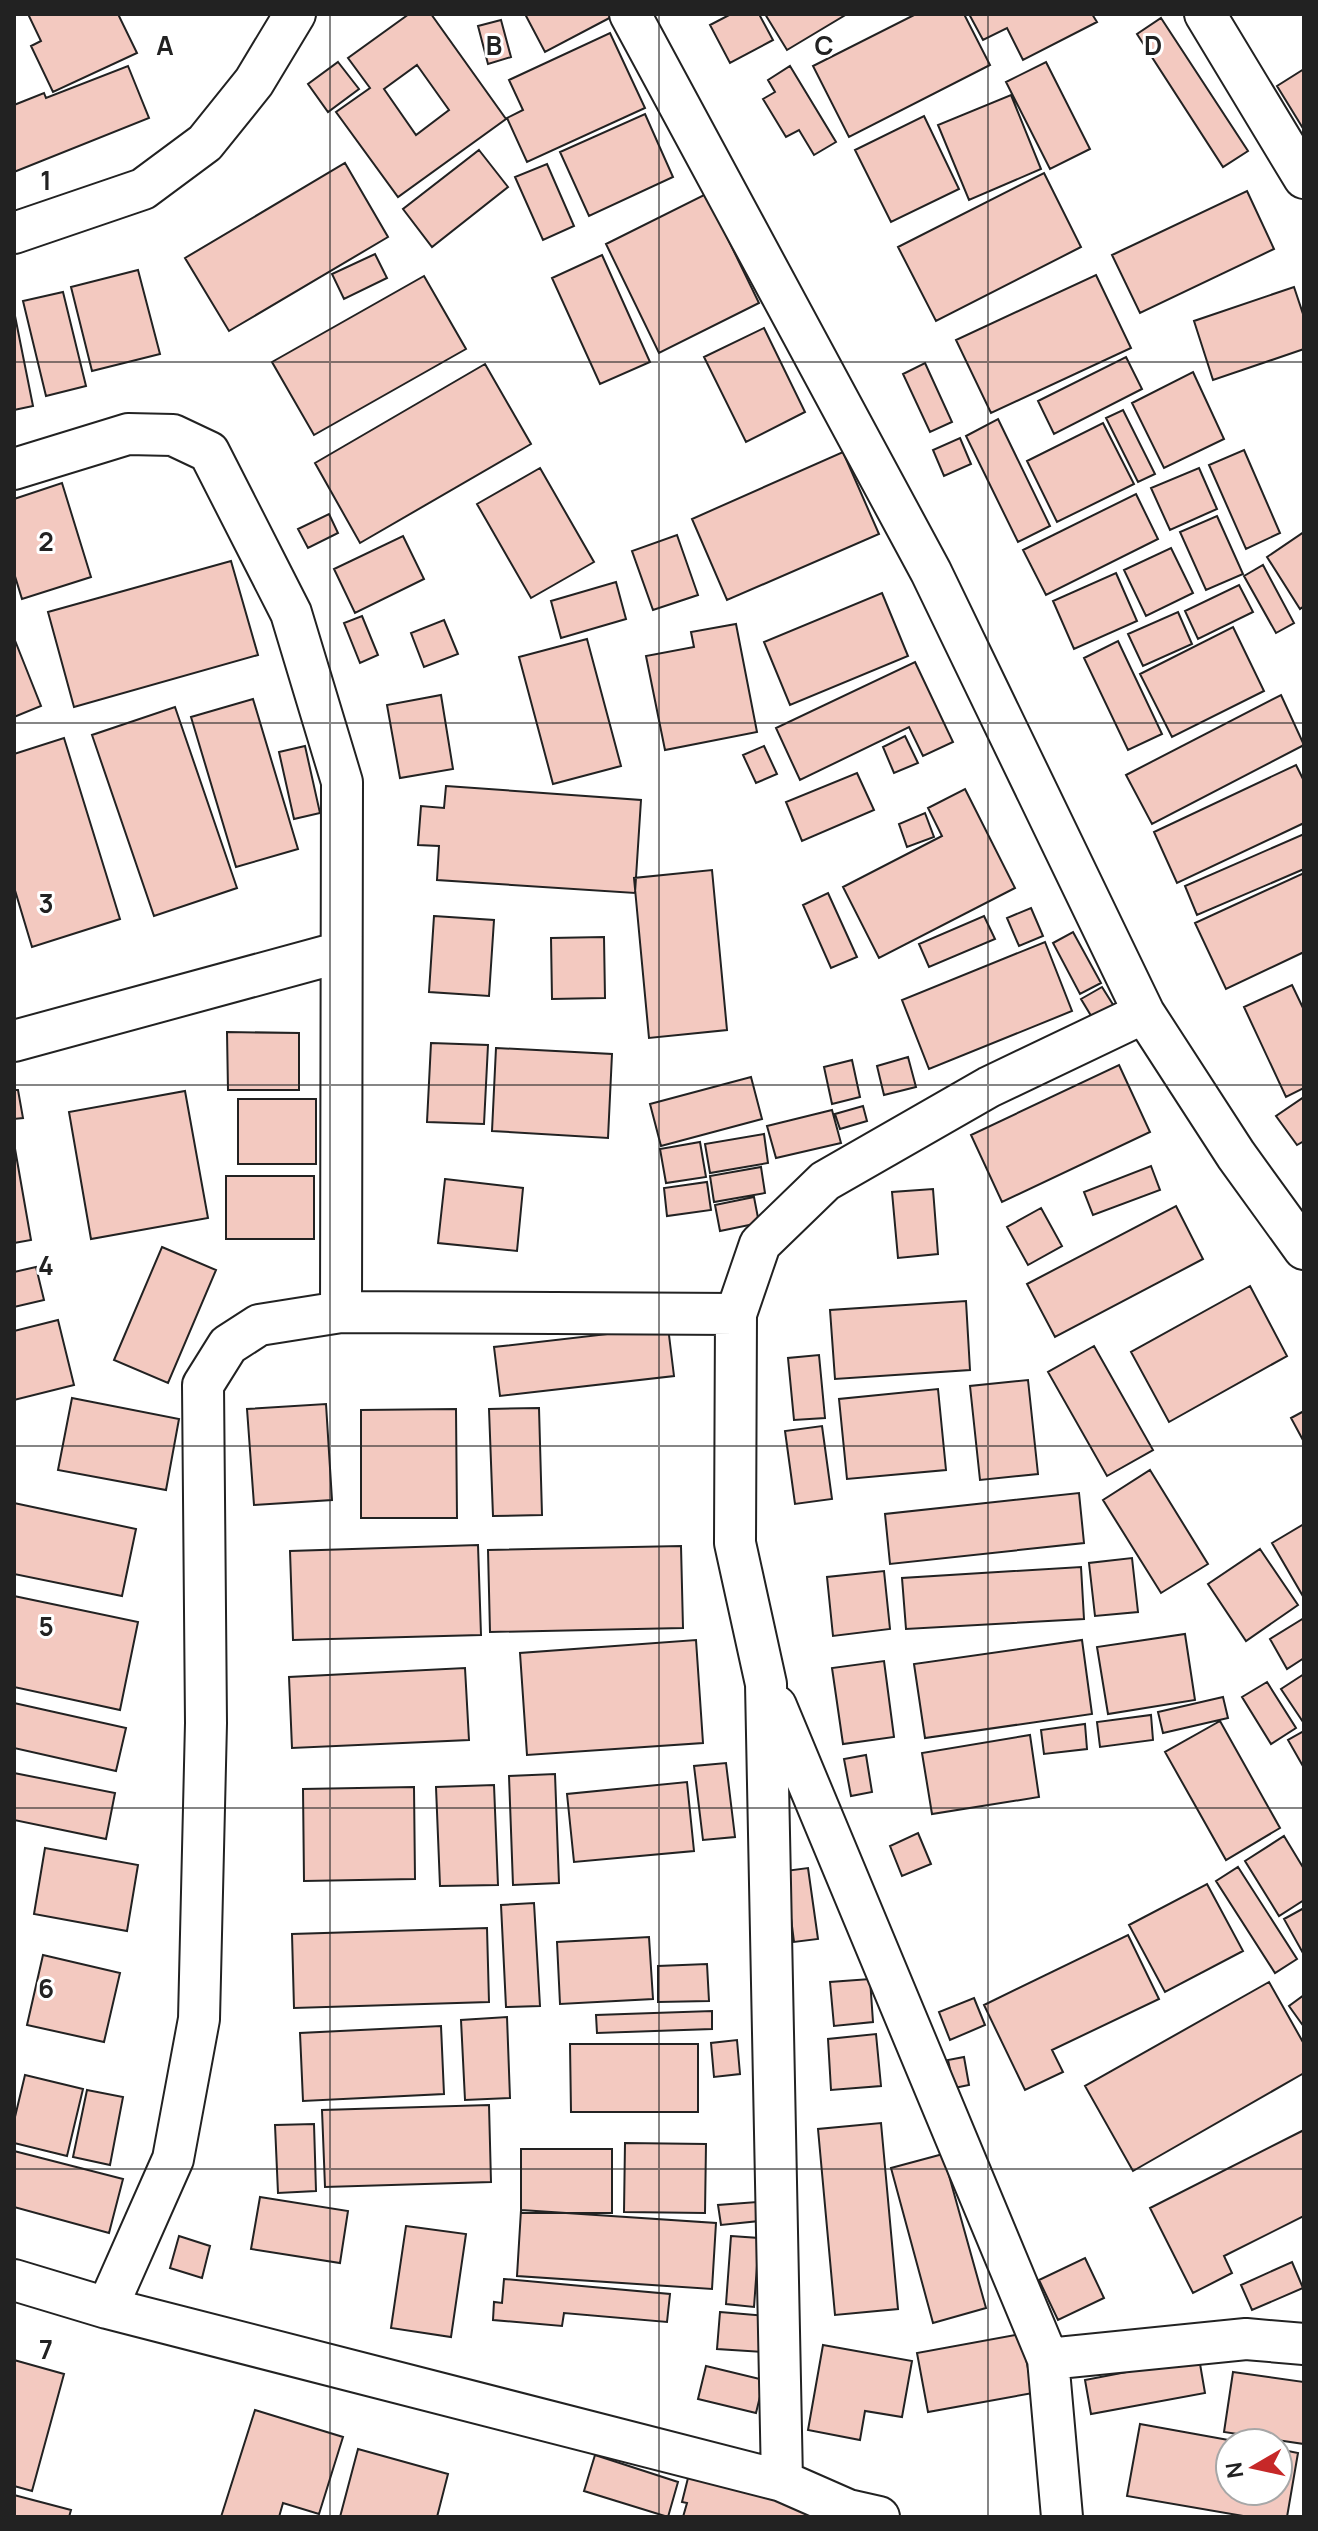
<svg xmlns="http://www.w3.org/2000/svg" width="1318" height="2531" font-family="Manrope,sans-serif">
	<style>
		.building { fill: #f3c9c0; stroke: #222; stroke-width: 2; fill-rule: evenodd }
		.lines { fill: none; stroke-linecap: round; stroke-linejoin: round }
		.street-casing { stroke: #222; stroke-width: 44 }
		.street { stroke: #fff; stroke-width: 40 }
		.grid { fill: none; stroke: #222; stroke-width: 2; stroke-opacity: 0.55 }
		.grid-label { font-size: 26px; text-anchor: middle; font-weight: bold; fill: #222; stroke: #fff; stroke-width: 6; stroke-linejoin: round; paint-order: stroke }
	</style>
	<rect width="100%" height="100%" fill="#fff"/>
	<path class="building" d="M28,14H118L137,53L53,92L31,46L41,41Z
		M409,14H431L506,119L398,197L336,112L370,88L348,58ZM417,65L449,110L416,135L384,89Z
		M525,14H617L545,52Z
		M731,14H759L773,40L730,63L710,25Z
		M765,14H847L787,50Z
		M916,14H964L990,65L849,137L813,66Z
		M969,14H1092L1097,22L1023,60L1007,28L983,40Z
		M1161,18L1248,151L1223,167L1137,34Z
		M501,20L511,57L488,64L478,26Z
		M610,33L645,108L527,162L507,118L523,110L509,80Z
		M338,62L359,89L328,112L308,84Z
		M1046,62L1090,149L1050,169L1006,82Z
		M128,66L149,118L14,172V105L44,93L46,98Z
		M790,66L836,142L814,155L799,130L786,137L763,99L775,92L768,80Z
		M1304,69V130L1277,86Z
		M1011,95L1041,169L969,200L938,125Z
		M645,114L673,177L589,216L560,152Z
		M924,116L959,189L891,222L855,150Z
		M479,150L508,187L432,247L403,209Z
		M345,163L388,237L229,331L185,258Z
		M547,164L574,226L543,240L515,177Z
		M1044,173L1081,247L936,321L898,247Z
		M1247,191L1274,249L1140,313L1112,255Z
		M706,194L759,303L659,353L606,244Z
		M375,254L387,278L344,299L332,274Z
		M602,255L650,362L600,384L552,278Z
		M138,270L160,354L92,371L71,287Z
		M1096,275L1131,348L991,413L956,340Z
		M424,276L466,349L314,435L272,362Z
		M1294,287L1304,317V349L1213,380L1194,321Z
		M63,292L86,386L46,396L23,301Z
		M15,316L33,406L14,410V316Z
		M764,328L805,412L746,442L704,357Z
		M1126,357L1142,389L1054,434L1038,401Z
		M925,363L952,422L930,432L903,374Z
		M485,364L531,444L360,543L315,463Z
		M1193,372L1224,439L1164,468L1132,403Z
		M1123,410L1155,474L1138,482L1106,418Z
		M998,419L1050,526L1018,542L966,436Z
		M1103,423L1134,484L1057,522L1027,461Z
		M960,438L971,464L944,476L933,450Z
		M1244,450L1280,533L1246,549L1209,465Z
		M843,452L879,534L727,600L692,519Z
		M540,468L594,562L531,598L477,504Z
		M1199,468L1217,509L1170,530L1151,488Z
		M62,483L91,577L22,599L14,573V499Z
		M1136,494L1158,539L1046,595L1023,550Z
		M329,514L338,533L308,548L298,529Z
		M1217,516L1243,574L1206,590L1180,532Z
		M1304,532V606L1300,609L1267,557Z
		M677,535L698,595L653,610L632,551Z
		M403,536L424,579L355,613L334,569Z
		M1171,548L1193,593L1146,616L1124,570Z
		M231,561L258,655L74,707L48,612Z
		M1263,565L1294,623L1276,633L1244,576Z
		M1116,573L1137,621L1074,649L1053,601Z
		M616,582L626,619L561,638L551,601Z
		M1239,585L1253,612L1198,639L1185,611Z
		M882,593L908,656L790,705L764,642Z
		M1178,612L1192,644L1143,666L1128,634Z
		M362,616L378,655L360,663L344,623Z
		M444,620L458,654L424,667L411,633Z
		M736,624L757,732L665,750L646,656L694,647L691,632Z
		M1233,627L1264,691L1172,737L1140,674Z
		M14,638L41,706L14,717Z
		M587,639L621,766L553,784L519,657Z
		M1118,641L1162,734L1128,750L1084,658Z
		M915,662L953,742L923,756L909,727L800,780L776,728Z
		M441,695L453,769L400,778L387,705Z
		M1281,695L1304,745L1152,824L1126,775Z
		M253,699L298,849L236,867L191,717Z
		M175,707L237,888L154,916L92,735Z
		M905,736L918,763L894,773L883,747Z
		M64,738L120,919L32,947L14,887V754Z
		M305,746L320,813L294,819L279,752Z
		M764,746L777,774L756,783L743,755Z
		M1296,765L1304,781V823L1177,883L1154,832Z
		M857,773L874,810L802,841L786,802Z
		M446,786L641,800L635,893L437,880L439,846L418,845L421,806L444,808Z
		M965,789L1015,888L879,958L843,887L942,836L928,808Z
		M925,813L934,837L907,847L899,824Z
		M1304,834V869L1197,915L1185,886Z
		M712,870L727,1030L649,1038L634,878Z
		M1304,873V952L1226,989L1195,923Z
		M828,893L857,957L831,968L803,905Z
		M1031,908L1043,936L1019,946L1007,918Z
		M434,916L494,920L489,996L429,992Z
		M984,916L995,939L929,967L919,944Z
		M1073,932L1101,983L1080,994L1053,943Z
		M604,937L605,998L552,999L551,938Z
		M1045,942L1072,1011L929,1069L902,1000Z
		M1292,985L1304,1010V1088L1286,1097L1244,1007Z
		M1102,987L1117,1011L1096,1024L1081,999Z
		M227,1032L299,1033V1090H228Z
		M431,1043L488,1045L484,1124L427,1122Z
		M496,1048L612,1054L608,1138L492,1131Z
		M908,1057L916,1087L884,1095L877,1066Z
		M852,1060L860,1097L832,1104L824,1067Z
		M1119,1065L1150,1132L1002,1202L971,1135Z
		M751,1077L762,1119L661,1146L650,1104Z
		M14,1090H18L23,1118L14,1119Z
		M185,1091L208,1218L91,1239L69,1112Z
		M1304,1097V1141L1297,1145L1276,1116Z
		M238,1099H316V1164H238Z
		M863,1106L867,1121L840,1129L835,1114Z
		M832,1110L841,1143L776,1158L767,1126Z
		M764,1134L768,1163L710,1173L705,1144Z
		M700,1142L706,1177L666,1183L660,1149Z
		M14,1143L31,1240L14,1243Z
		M1151,1166L1160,1190L1093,1215L1084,1192Z
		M761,1167L765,1193L714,1202L710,1176Z
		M226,1176H314V1239H226Z
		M445,1179L523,1188L517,1251L438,1243Z
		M707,1182L711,1210L667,1216L664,1188Z
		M933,1189L938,1254L898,1258L892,1192Z
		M754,1197L759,1223L720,1231L715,1205Z
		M1176,1206L1203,1259L1055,1337L1027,1284Z
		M1041,1208L1062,1246L1028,1265L1007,1227Z
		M162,1247L216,1270L168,1383L114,1360Z
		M36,1267L44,1300L14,1307V1272Z
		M1250,1286L1287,1356L1169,1422L1131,1352Z
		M966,1301L970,1370L835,1379L830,1310Z
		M58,1320L74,1385L14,1400V1331Z
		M668,1327L674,1376L500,1396L494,1347Z
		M1094,1346L1153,1450L1107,1476L1048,1372Z
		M819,1355L825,1418L794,1420L788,1358Z
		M1028,1380L1038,1474L980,1480L970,1386Z
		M938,1389L946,1470L847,1479L839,1399Z
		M72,1398L179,1419L166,1490L58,1470Z
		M326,1404L332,1500L254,1505L247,1409Z
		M539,1408L542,1515L493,1516L489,1409Z
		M456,1409L457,1518H361V1410Z
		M1304,1411V1442L1291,1418Z
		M822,1426L832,1499L795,1504L785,1431Z
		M1150,1470L1208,1564L1161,1593L1103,1500Z
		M1079,1493L1084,1543L890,1564L885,1514Z
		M14,1503L136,1529L122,1596L14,1574Z
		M1304,1524V1598L1272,1543Z
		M478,1545L481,1635L293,1640L290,1551Z
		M681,1546L683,1628L490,1632L488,1550Z
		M1260,1549L1298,1605L1246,1641L1208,1584Z
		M1132,1558L1138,1612L1095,1616L1089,1563Z
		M1081,1567L1084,1619L906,1629L902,1578Z
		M884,1571L890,1629L833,1636L827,1577Z
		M14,1596L138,1622L120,1710L14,1687Z
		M1304,1618V1658L1287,1669L1270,1639Z
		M1185,1634L1195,1700L1108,1714L1097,1647Z
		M696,1640L703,1743L527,1755L520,1653Z
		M1082,1640L1092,1714L925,1738L914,1664Z
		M884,1661L894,1737L843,1744L832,1668Z
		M465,1668L469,1740L292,1748L289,1677Z
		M1304,1674V1721L1303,1722L1281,1689Z
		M1267,1682L1296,1728L1271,1744L1242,1697Z
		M1223,1697L1228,1718L1163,1733L1158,1712Z
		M14,1703L126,1728L116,1771L14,1748Z
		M1151,1715L1153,1740L1100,1747L1097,1722Z
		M1220,1721L1280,1828L1226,1860L1165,1752Z
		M1085,1724L1087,1749L1044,1754L1041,1730Z
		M1304,1731V1768L1288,1740Z
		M1030,1735L1039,1797L932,1814L922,1753Z
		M866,1755L872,1792L851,1796L844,1759Z
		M726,1763L735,1837L703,1840L694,1766Z
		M14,1773L115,1793L106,1839L14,1820Z
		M555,1774L559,1883L513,1885L509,1776Z
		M687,1782L694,1851L574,1862L567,1794Z
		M494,1785L498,1885L440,1886L436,1787Z
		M414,1787L415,1879L304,1881L303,1789Z
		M918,1833L931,1864L902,1876L890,1846Z
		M1284,1836L1304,1869V1900L1279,1916L1245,1861Z
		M45,1848L138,1865L127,1931L34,1914Z
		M1238,1867L1297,1959L1275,1973L1216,1881Z
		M808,1868L818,1939L794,1942L785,1871Z
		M1207,1884L1243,1951L1165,1992L1129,1925Z
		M534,1903L540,2006L506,2007L501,1905Z
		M1304,1908V1955L1284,1919Z
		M487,1928L489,2002L294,2008L292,1934Z
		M1128,1935L1159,1999L1052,2050L1063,2072L1025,2090L984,2005Z
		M649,1937L653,1999L560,2004L557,1942Z
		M43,1955L120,1973L104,2042L27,2025Z
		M707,1964L709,2001L658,2002V1966Z
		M870,1979L873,2022L834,2026L830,1982Z
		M1269,1982L1304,2044V2073L1133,2171L1085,2086Z
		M1304,1995V2027L1289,2006Z
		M974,1998L985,2025L950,2040L939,2012Z
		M712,2011V2029L597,2033L596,2015Z
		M507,2017L510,2098L465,2100L461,2020Z
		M441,2026L444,2094L303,2101L300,2033Z
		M876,2034L881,2086L831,2090L828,2039Z
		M737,2040L740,2074L714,2077L711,2043Z
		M570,2044H698V2112H571Z
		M964,2057L969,2085L954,2088L948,2060Z
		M25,2075L83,2089L67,2156L14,2143V2121Z
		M87,2090L123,2097L110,2165L73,2157Z
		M489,2105L491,2182L325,2187L322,2110Z
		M881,2123L898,2309L835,2315L818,2129Z
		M314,2124L316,2191L278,2193L275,2125Z
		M1304,2130V2216L1224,2256L1232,2273L1193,2293L1150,2208Z
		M625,2143L706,2144L705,2213L624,2212Z
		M521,2149H612V2213H521Z
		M14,2151L123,2179L109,2233L14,2207Z
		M943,2154L986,2308L933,2323L891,2168Z
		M260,2197L348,2211L340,2263L251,2249Z
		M757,2202L759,2221L721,2225L718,2205Z
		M521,2210L716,2223L712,2289L517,2276Z
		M406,2226L466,2234L451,2337L391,2328Z
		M179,2236L210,2246L202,2278L170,2268Z
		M731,2236L759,2238L754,2307L726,2304Z
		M1085,2258L1104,2298L1058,2320L1039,2280Z
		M1292,2262L1303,2288L1252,2310L1241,2285Z
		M504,2279L670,2294L667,2322L564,2313L562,2326L493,2320L494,2302L502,2303Z
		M720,2312L766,2316L763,2352L717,2349Z
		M1021,2334L1033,2393L928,2412L917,2353Z
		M823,2345L912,2361L902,2417L865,2411L860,2440L808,2430Z
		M1199,2358L1205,2393L1091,2414L1085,2380Z
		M14,2360L64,2374L32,2491L14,2486Z
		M706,2366L764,2380L756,2413L698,2399Z
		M1233,2372L1304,2382V2444L1224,2432Z
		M255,2410L343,2437L319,2514L283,2503L279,2517H221Z
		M1140,2424L1245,2443H1230V2491H1278V2449L1298,2453L1287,2517H1249L1127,2496Z
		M358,2449L448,2474L437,2517H340Z
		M595,2455L678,2482L668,2517L584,2491Z
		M688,2478H694L837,2517H683L687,2503L682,2502Z
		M14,2495L71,2510L69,2517H14Z"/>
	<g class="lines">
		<g class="street-casing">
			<path id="street" d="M630,14L931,572L1144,1013L1236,1155L1304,1249
				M1205,14L1304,178
				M14,233L143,189L205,143L254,82L295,14
				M14,469L128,434L173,435L209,452L291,613L342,782L341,1312
				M14,1041L341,952
				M776,1706L1048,2359L1062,2517
				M14,2280L107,2308L782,2481L848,2510L879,2517
				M107,2308L173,2159L199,2019L206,1723L203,1385L228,1345L259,1325L341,1312L736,1314
				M1048,2359L1246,2339L1304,2344
				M782,2481L766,1684L735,1543L736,1314L760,1244L825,1181L989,1087L1144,1013"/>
		</g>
		<use href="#street" class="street"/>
	</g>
	<path class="grid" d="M330,14V2517M659,14V2517M988,14V2517M14,362H1304M14,723H1304M14,1085H1304M14,1446H1304M14,1808H1304M14,2169H1304"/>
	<g class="grid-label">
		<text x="165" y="55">A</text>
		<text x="494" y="55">B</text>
		<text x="824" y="55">C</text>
		<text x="1153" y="55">D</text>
		<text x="46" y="190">1</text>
		<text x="46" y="551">2</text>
		<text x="46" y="913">3</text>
		<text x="46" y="1275">4</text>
		<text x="46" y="1636">5</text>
		<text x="46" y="1998">6</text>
		<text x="46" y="2359">7</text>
	</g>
	<rect width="1318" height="2531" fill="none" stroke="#222222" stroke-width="32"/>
	<g transform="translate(1254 2467) rotate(261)"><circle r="38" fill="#ffffff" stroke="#a7a7a7" stroke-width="2"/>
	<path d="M0-6L14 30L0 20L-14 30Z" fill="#c62828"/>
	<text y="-12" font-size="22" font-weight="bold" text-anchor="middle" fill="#222222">N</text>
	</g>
</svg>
